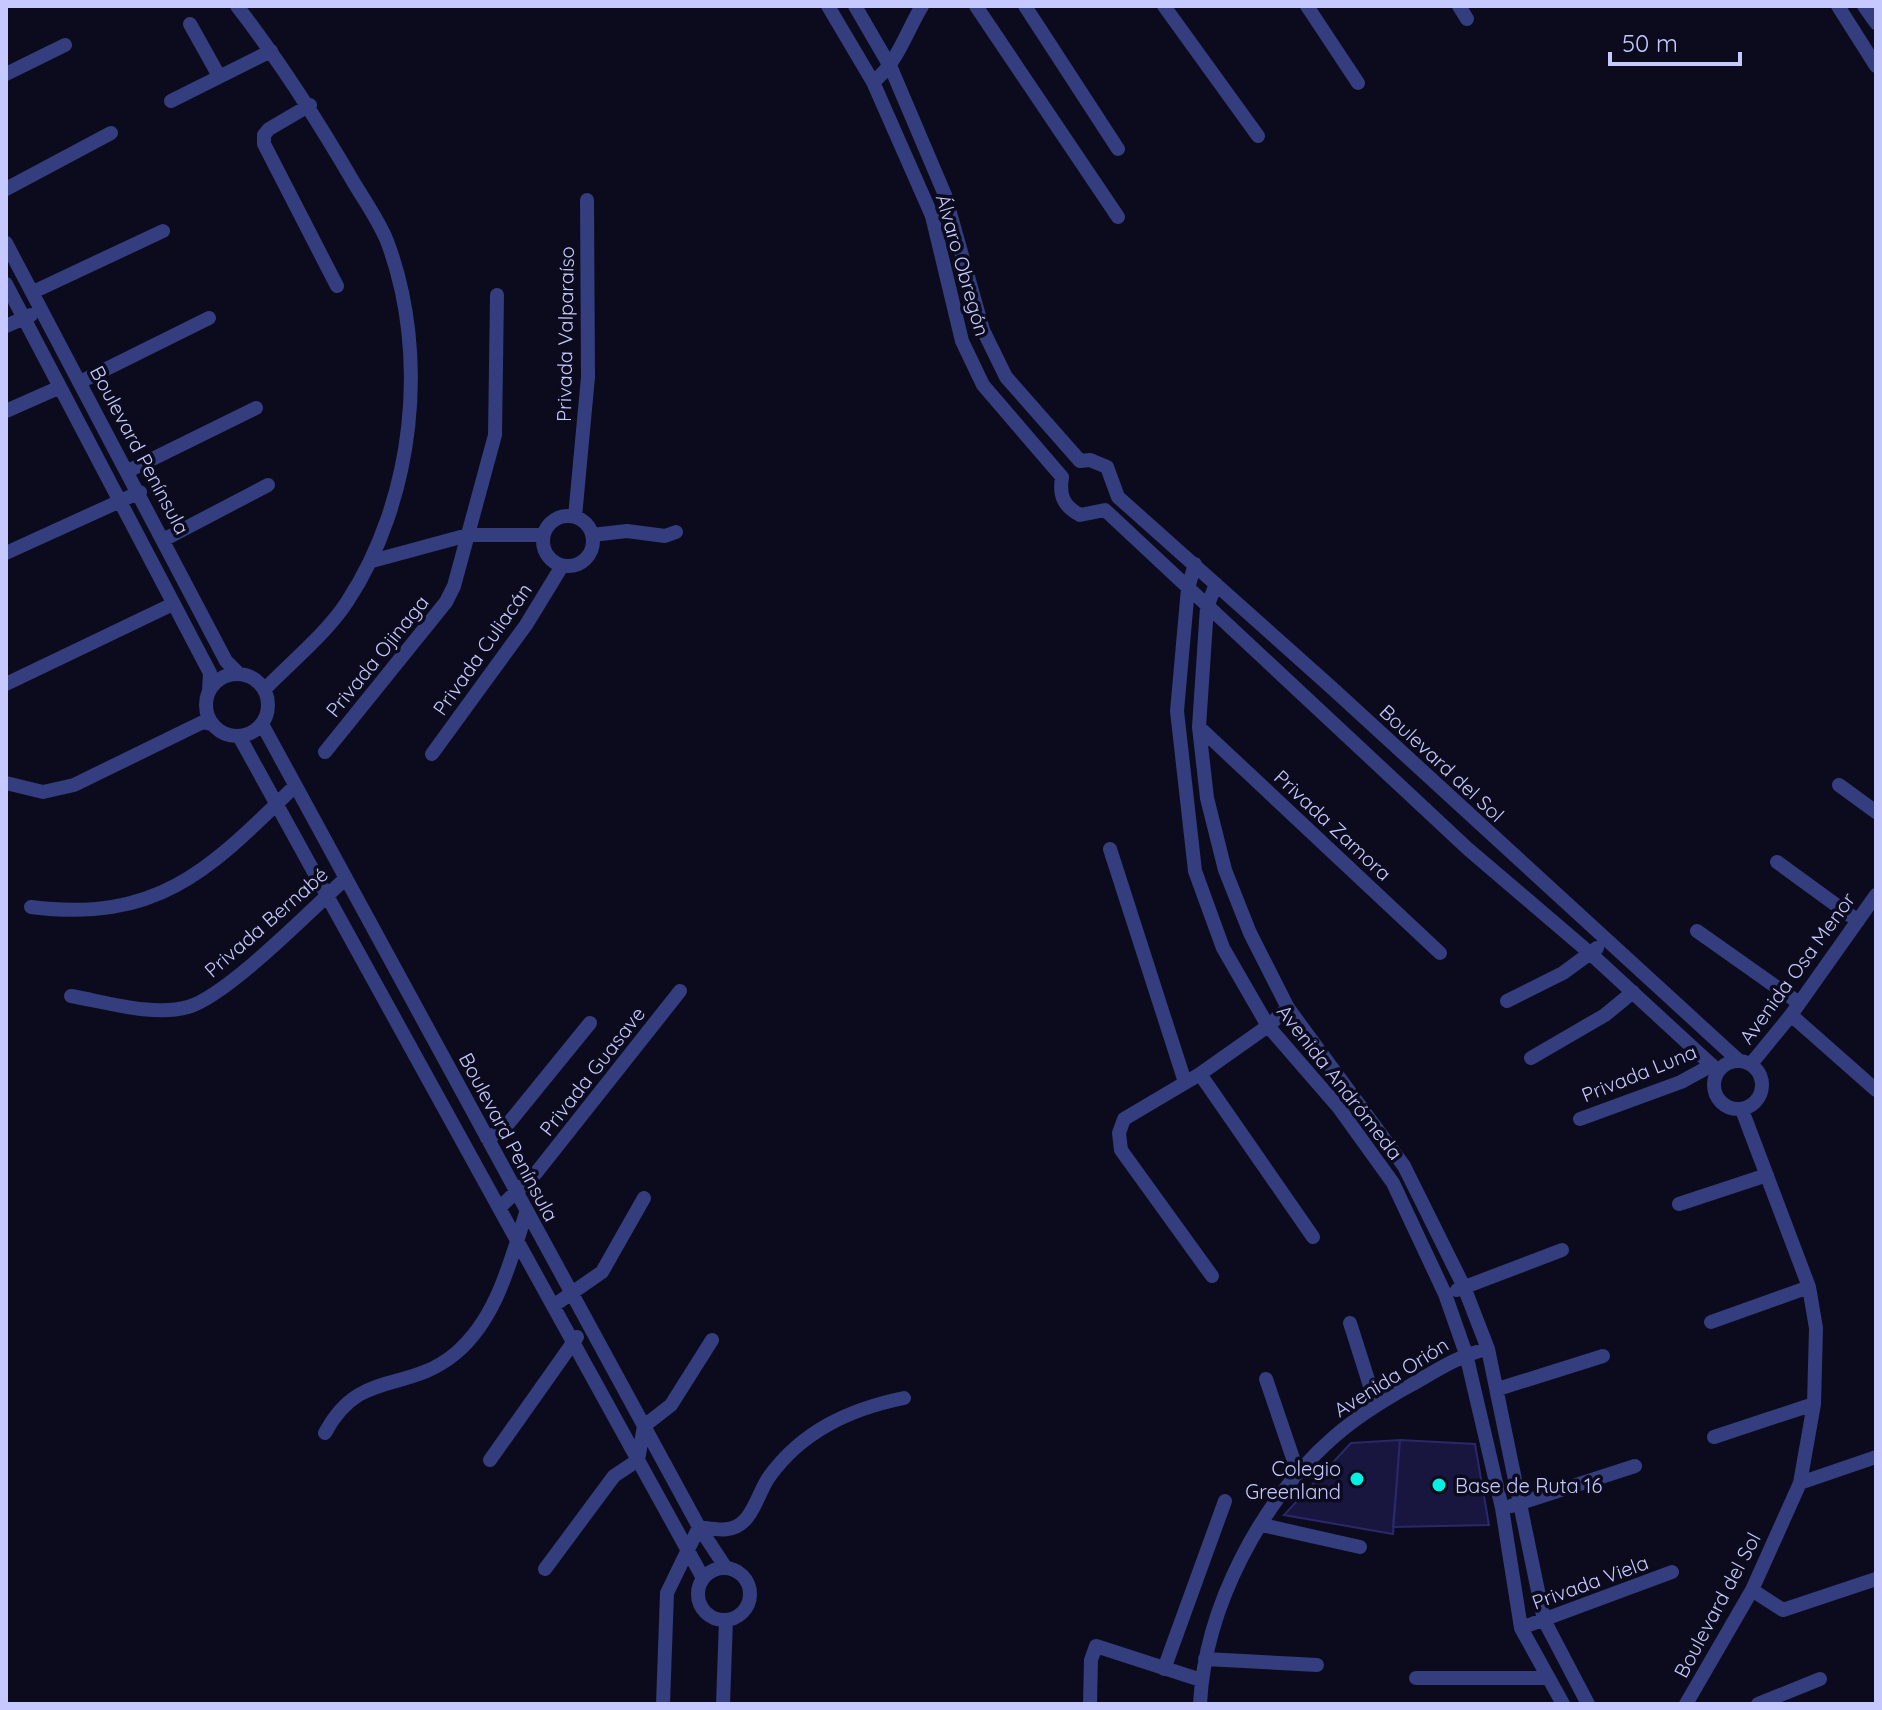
<svg xmlns="http://www.w3.org/2000/svg" width="1882" height="1710" font-family="Quicksand,sans-serif">
	<style>
		.building { fill: #18163e; stroke: #2a286b; stroke-width: 2 }
		.lines { fill: none; stroke-linecap: round; stroke-linejoin: round }
		.minor { stroke: #343d7d; stroke-width: 14 }
		.poi-dot { fill: #00f1e2; stroke: #0b0b1d; stroke-width: 3 }
		.labels { text-anchor: middle; dominant-baseline: central; stroke-width: 7; stroke-linejoin: round; paint-order: stroke }
		.street-label { font-size: 20px; fill: #c6c9ff; stroke: #0b0b1d }
		.poi-label { font-size: 20px; fill: #c6c9ff; stroke: #0b0b1d; text-anchor: end }
	</style>
	<rect width="100%" height="100%" fill="#0b0b1d"/>
	<path class="building" d="M1400,1440L1393,1534L1284,1515L1351,1443Z
		M1400,1440L1475,1444L1489,1525L1393,1527Z"/>
	<g class="lines">
		<path class="minor" d="M237,6C281,63 318,121 354,183C365,201 379,221 387,241C430,355 414,500 347,602C326,634 291,662 264,690
			M828,6L873,82L932,216L962,341L983,385L1062,477C1059,495 1063,506 1080,515L1105,510L1468,849L1591,954L1718,1071
			M855,6L891,68L945,195L983,330L1006,377L1080,461L1090,460L1107,467L1118,497L1332,688L1738,1060
			M976,6L1118,217
			M1025,6L1118,149
			M1164,6L1258,136
			M1307,6L1358,83
			M1459,6L1467,19
			M1838,6L1876,66
			M1864,6L1876,23
			M190,24L219,76
			M6,74L65,45
			M873,82C897,64 906,32 922,6
			M171,101L271,51
			M310,105L269,129L264,135V144L337,286
			M6,189L111,133
			M6,243L226,661L239,674
			M6,284L210,673L209,691
			M33,292L163,231
			M6,326L31,315
			M80,382L209,318
			M6,411L58,388
			M128,471L256,408
			M543 541a25 25 0 1 1 50 0a25 25 0 1 1-50 0Z
			M575,517L588,377L587,200
			M592,535L627,531L665,536L676,532
			M165,539L268,485
			M6,553L140,492
			M372,561L468,535H543
			M1195,564L1188,588L1177,711L1195,871L1223,948L1268,1026L1339,1108L1393,1183L1445,1294L1466,1354L1502,1508L1521,1628L1563,1704
			M1216,584L1207,607L1199,727L1207,798L1225,870L1250,933L1288,1008L1404,1166L1464,1287L1488,1349L1544,1620L1588,1704
			M206 705a31 31 0 1 1 62 0a31 31 0 1 1-62 0Z
			M6,684L173,604
			M262,724L699,1527L726,1568
			M1199,727L1440,953
			M239,736L703,1578
			M325,752L446,602L454,586L495,435L497,295
			M432,754L526,625L562,566
			M6,783L43,792L74,785L203,722L211,724
			M1839,785L1876,812
			M1110,849L1185,1082
			M1777,862L1858,921
			M31,907C159,923 210,869 295,786
			M1697,931L1799,1003
			M71,996C106,1002 153,1017 188,1007C228,995 311,910 346,878
			M1507,1001L1563,973L1597,948
			M1791,1015L1876,1090
			M1531,1058L1605,1015L1633,992
			M1714 1085a24 24 0 1 1 48 0a24 24 0 1 1-48 0Z
			M1751,1064L1791,1015L1876,895
			M1200,1074L1313,1237
			M1580,1119L1681,1082L1712,1065
			M487,1138L503,1130L590,1023
			M1679,1204L1767,1175
			M499,1208L536,1173L680,991
			M1212,1276L1121,1150L1119,1133L1124,1119L1200,1074L1268,1026L1288,1008
			M1457,1290L1562,1250
			M553,1306L602,1272L644,1198
			M1711,1322L1809,1287
			M1350,1323L1376,1405
			M1266,1379L1298,1473
			M1498,1389L1603,1356
			M325,1433C360,1367 406,1395 456,1353C497,1318 510,1262 526,1213
			M1714,1437L1814,1404
			M490,1460L577,1337
			M1800,1483L1876,1457
			M1511,1506L1635,1466
			M1262,1525L1360,1547
			M698 1594a26 26 0 1 1 52 0a26 26 0 1 1-52 0Z
			M545,1569L614,1476L638,1460L644,1426L671,1405L712,1340
			M1752,1590L1783,1610L1876,1579
			M1521,1628L1672,1572
			M1205,1659L1317,1665
			M1164,1669L1225,1501
			M1416,1678H1548
			M663,1704L667,1593L699,1527C715,1529 732,1534 745,1520C755,1510 760,1490 769,1477C802,1431 850,1409 904,1398
			M723,1704L726,1620
			M1090,1704L1091,1660L1096,1646L1201,1680
			M1200,1704C1205,1607 1261,1500 1335,1436C1358,1416 1384,1400 1411,1385C1436,1371 1459,1355 1488,1349
			M1686,1704L1752,1590L1800,1483L1814,1404L1816,1328L1809,1287L1742,1110
			M1758,1704L1820,1679"/>
	</g>
	<g class="poi-dot">
		<circle cx="1357" cy="1479" r="8"/>
		<circle cx="1439" cy="1485" r="8"/>
	</g>
	<g class="labels">
		<g class="street-label">
			<text transform="translate(963 265) rotate(74)">Álvaro Obregón</text>
			<text transform="translate(565 334) rotate(-89)">Privada Valparaíso</text>
			<text transform="translate(140 450) rotate(62)">Boulevard Península</text>
			<text transform="translate(482 649) rotate(-55)">Privada Culiacán</text>
			<text transform="translate(377 656) rotate(-51)">Privada Ojinaga</text>
			<text transform="translate(1442 763) rotate(43)">Boulevard del Sol</text>
			<text transform="translate(1333 825) rotate(43)">Privada Zamora</text>
			<text transform="translate(266 922) rotate(-41)">Privada Bernabé</text>
			<text transform="translate(1797 968) rotate(-54)">Avenida Osa Menor</text>
			<text transform="translate(592 1071) rotate(-52)">Privada Guasave</text>
			<text transform="translate(1639 1073) rotate(-22)">Privada Luna</text>
			<text transform="translate(1340 1082) rotate(52)">Avenida Andrómeda</text>
			<text transform="translate(509 1137) rotate(62)">Boulevard Península</text>
			<text transform="translate(1391 1377) rotate(-32)">Avenida Orión</text>
			<text transform="translate(1590 1582) rotate(-20)">Privada Viela</text>
			<text transform="translate(1717 1605) rotate(-62)">Boulevard del Sol</text>
		</g>
		<g class="poi-label">
			<text x="1341" y="1468">Colegio<tspan x="1341" dy="23">Greenland</tspan></text>
			<text x="1455" y="1485" text-anchor="start">Base de Ruta 16</text>
		</g>
	</g>
	<rect width="1882" height="1710" fill="none" stroke="#c6c9ff" stroke-width="16"/>
	<path d="M1610 52v12h130v-12" fill="none" stroke="#c6c9ff" stroke-width="4"/>
	<text x="1622" y="52" font-size="24" fill="#c6c9ff" stroke="#0b0b1d" stroke-width="6" paint-order="stroke">50 m</text>
</svg>
